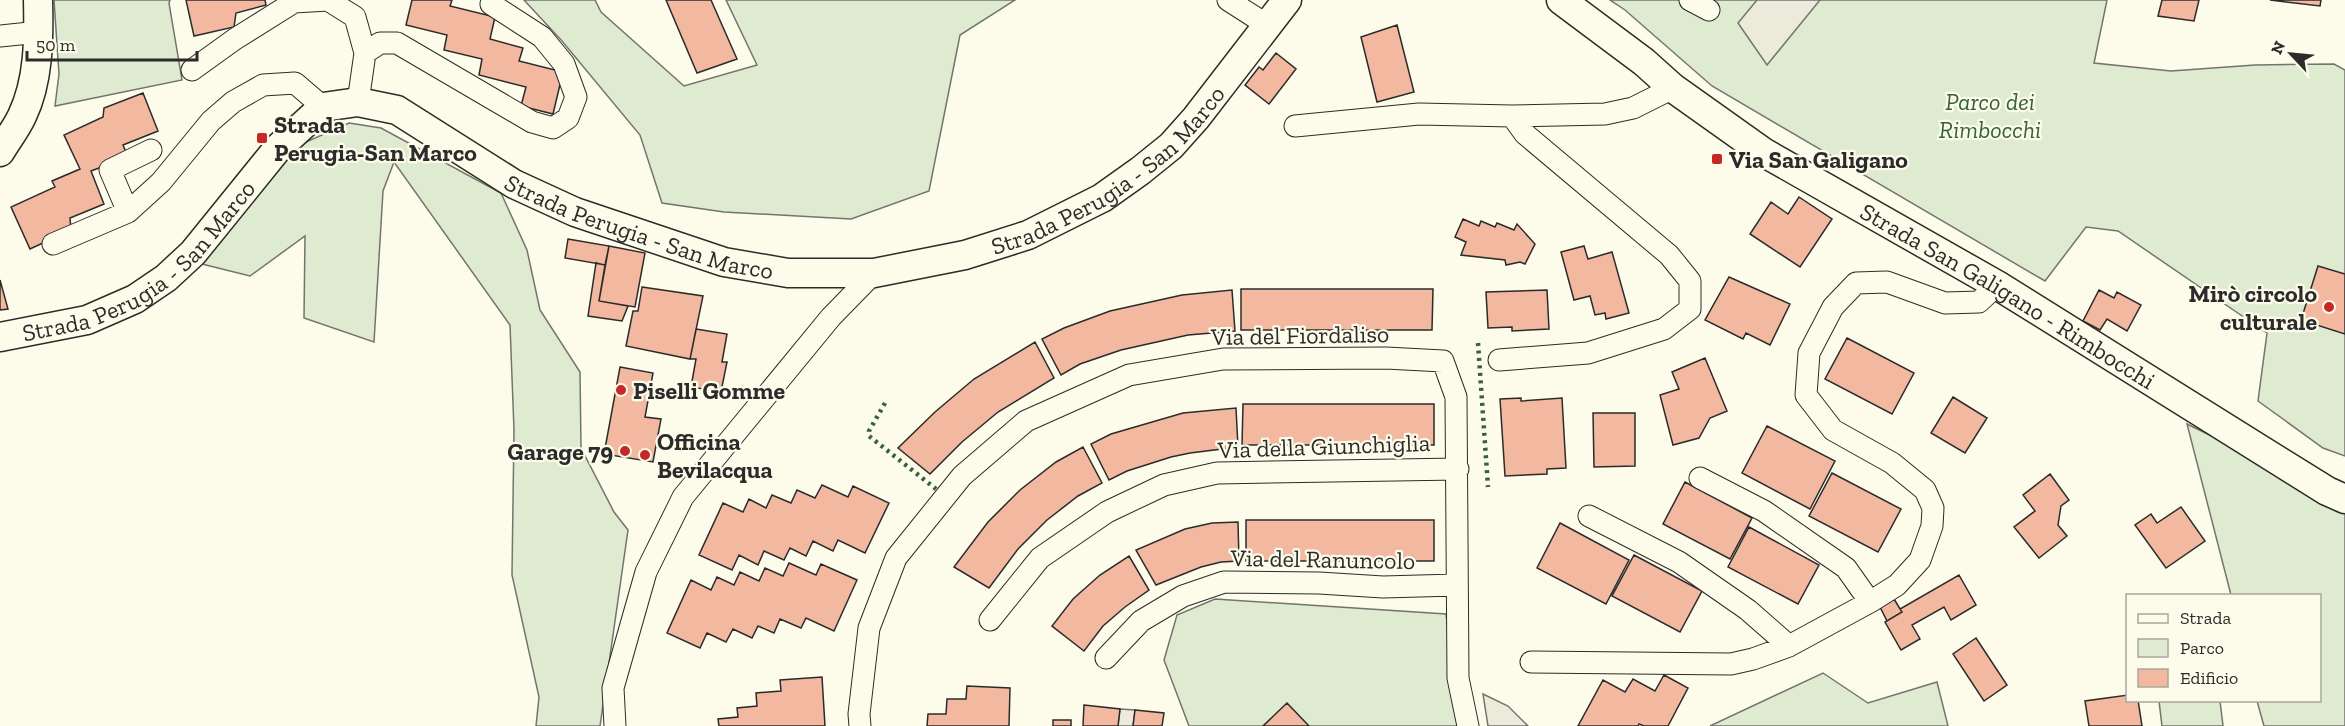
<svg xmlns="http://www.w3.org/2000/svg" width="2345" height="726" font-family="'Zilla Slab',serif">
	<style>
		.green { fill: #deebd1; stroke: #74746e; stroke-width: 1.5 }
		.parking { fill: #eceadb; stroke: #74746e; stroke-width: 1.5 }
		.building { fill: #f2b8a0; stroke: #2b2b2b; stroke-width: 1.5 }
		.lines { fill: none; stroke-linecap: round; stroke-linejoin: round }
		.street-casing { stroke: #2b2b2b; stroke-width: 23 }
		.secondary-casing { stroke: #2b2b2b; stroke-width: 31 }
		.street { stroke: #fdfbea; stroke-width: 21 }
		.secondary { stroke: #fdfbea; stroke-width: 28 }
		.hedge { stroke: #34623c; stroke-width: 4.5; stroke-dasharray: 3 4.5; stroke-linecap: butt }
		.poi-dot { fill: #c62828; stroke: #fdfbea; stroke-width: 2 }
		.labels { text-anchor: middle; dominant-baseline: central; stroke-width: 4.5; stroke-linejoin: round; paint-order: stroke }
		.park-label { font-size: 24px; font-style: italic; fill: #34623c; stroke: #fdfbea }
		.poi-label { font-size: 24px; font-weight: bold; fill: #2b2b2b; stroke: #fdfbea; text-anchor: start }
		.street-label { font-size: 24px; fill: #2b2b2b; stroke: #fdfbea }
	</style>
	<rect width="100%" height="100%" fill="#fdfbea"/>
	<path class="green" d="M54,0H170L169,3L182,80L55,106L59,74Z
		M524,0H595L601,12L684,86L757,65L726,0H1015L960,35L929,191L851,219L724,212L662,203L640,135L562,41Z
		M1610,0H2107L2094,63L2171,71L2255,65L2334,64L2345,70V456L2323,448L2258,401L2267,333L2118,231L2086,227L2045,281L1712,86L1625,10Z
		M349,123L381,128L501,193L527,250L540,310L580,372L581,448L614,512L628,530L600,726H536L539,697L512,575L514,430L510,325L394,162L383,191L374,342L304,318L305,236L250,276L202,264L299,145Z
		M2187,424L2345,501V726H2264L2257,701L2320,700V596L2231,595Z
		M1215,599L1446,614L1461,726H1189L1164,660L1177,615Z
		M1823,673L1868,703L1937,682L1948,726H1710Z
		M2159,701H2220L2223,726H2162Z"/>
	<path class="parking" d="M1757,0H1820L1767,65L1738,23Z
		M1483,694L1508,706L1528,726H1488Z
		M1120,709L1135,710L1133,726H1118Z"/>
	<path class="building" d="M186,0H265L266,5L236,13L234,27L194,36Z
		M412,0H452L450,6L495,17L490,39L523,48L519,61L563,72L553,114L521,106L526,87L479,75L482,59L444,50L447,35L406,25Z
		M666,0H711L737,59L697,73Z
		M2162,0H2199L2194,21L2158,16Z
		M2270,0H2321L2320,6Z
		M1397,25L1414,92L1377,102L1361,37Z
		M1276,53L1296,69L1269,104L1245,85L1259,67L1263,70Z
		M143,93L158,131L123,145L128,157L91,171L104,204L70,218L71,230L30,249L11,207L55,187L52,181L80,169L64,135L103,117L104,108Z
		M1799,197L1832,219L1800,267L1750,234L1771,202L1788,214Z
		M1463,219L1479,226L1481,221L1495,227L1497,223L1514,230L1517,224L1535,244L1525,264L1520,262L1506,265L1505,260L1461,255L1466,242L1455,237Z
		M568,239L609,246L605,265L565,258Z
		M609,246L645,253L635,307L599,301Z
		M1584,246L1588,259L1612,252L1629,313L1606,319L1605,313L1595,315L1590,296L1574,300L1561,252Z
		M596,263L605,265L599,301L628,306L622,321L588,316Z
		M2318,266L2345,274V334L2301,320Z
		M1729,277L1790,304L1770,345L1746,333L1743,339L1705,320Z
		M0,280L8,309L0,310Z
		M642,287L703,296L690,359L626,346L633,311H638Z
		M1241,289H1433L1432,330H1241Z
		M1232,290L1235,331L1188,335L1121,350L1080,364L1061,375L1042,339L1064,328L1110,311L1182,295Z
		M1547,290L1549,329L1512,331V327L1488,328L1486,292Z
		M2099,290L2114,298L2117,292L2141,305L2127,331L2107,319L2100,330L2083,321Z
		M696,329L727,334L722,362H727L721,392L691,387L696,359H690Z
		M1847,338L1914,373L1892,414L1825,379Z
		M1035,342L1054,378L998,412L962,442L930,474L898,448L935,412L974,379Z
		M1705,358L1727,411L1710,418L1699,438L1673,445L1660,395L1679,389L1672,372Z
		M620,367L653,373L645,417L661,419L653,462L604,454Z
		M1953,397L1987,418L1965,453L1931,433Z
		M1521,398V401L1562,398L1566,468L1547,469V474L1505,476L1500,399Z
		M1243,404H1434V445H1242Z
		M1236,408L1238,447L1190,453L1171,457L1127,471L1109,480L1091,444L1111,434L1183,413Z
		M1593,413H1635V466L1594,467Z
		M1767,426L1835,461L1810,509L1742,473Z
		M1083,447L1102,483L1078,496L1047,520L1018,549L989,588L954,567L988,522L1020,490L1056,462Z
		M1832,473L1901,509L1878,552L1809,516Z
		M2050,474L2069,500L2061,506L2058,525L2067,536L2039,558L2014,527L2035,511L2023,495Z
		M1685,482L1752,518L1730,559L1663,524Z
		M822,485L848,497L853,486L889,503L865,553L838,540L833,551L813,541L806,556L790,548L784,560L764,551L758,565L739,555L732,570L699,555L723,503L743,512L749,499L766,508L772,495L791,503L797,490L815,498Z
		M2181,507L2205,541L2166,568L2135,525L2151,514L2157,523Z
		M1246,520H1434V561H1246Z
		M1238,522L1239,561L1221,562L1201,567L1156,585L1136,550L1185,529L1212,523Z
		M1560,523L1629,560L1606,604L1537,568Z
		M1749,527L1819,565L1798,604L1728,567Z
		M1634,555L1702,591L1680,632L1612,596Z
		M1129,556L1149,590L1125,607L1103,626L1084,651L1052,626L1073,599L1100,575Z
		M789,563L816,575L821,564L857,580L834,631L806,618L801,628L780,619L774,633L758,626L752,638L733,629L726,642L707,633L700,648L667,633L691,580L711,590L717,577L734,585L740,572L759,581L765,568L783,576Z
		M1959,575L1976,605L1951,620L1944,607L1912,625L1920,639L1901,650L1885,622L1902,612L1900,609Z
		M1894,599L1902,612L1887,621L1880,607Z
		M1976,638L2007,685L1984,701L1953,654Z
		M1664,675L1688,688L1668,726H1644L1639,724L1638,726H1578L1603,680L1625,692L1633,679L1655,691Z
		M822,677L825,726H719L718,719L738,717L737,708L757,706L756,693L781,691L780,680Z
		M967,686L1010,688L1009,726H927L928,714H946L947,699H966Z
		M2128,695V700H2138L2142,726H2089L2085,701Z
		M1287,703L1309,726H1263Z
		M1084,705L1120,709L1118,726H1083Z
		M1135,710L1164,713L1162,726H1133Z
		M1053,720H1071V726H1053Z"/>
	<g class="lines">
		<g class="street-casing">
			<path id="street" d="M1228,0L1267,25
				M1690,0L1709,10
				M0,36L39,32
				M365,53L380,43H397L532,122L553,128L568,118L576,97L564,64L542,37L491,4
				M192,70L235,39L294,2L328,0L355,17L365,53L358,102
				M1512,116L1605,114L1633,108L1673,88
				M1295,126L1419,114L1512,116L1525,134L1669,255L1690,281V309L1664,329L1588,353L1499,360
				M128,212L110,170L151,150
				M53,244L128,212L161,182L211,121L233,102L263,85L295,83L323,107
				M1700,478L1764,511L1846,568L1870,602
				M1589,516L1679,562L1748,610L1789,646
				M990,620L1040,558L1107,512L1164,485L1217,473L1458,469
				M1106,658L1141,621L1183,596L1224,582L1319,583L1383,587L1456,585
				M1531,662L1731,664L1753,659L1789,646L1870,602L1897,585L1920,560L1932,526L1933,508L1925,490L1892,463L1833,430L1806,395L1809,353L1833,307L1856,283L1887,282L1945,303L1979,302L1997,285
				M615,726L613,688L646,572L683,497L831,317L874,273
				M860,726L859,714L869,628L896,558L962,476L1026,421L1129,375L1223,359L1386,358L1443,361L1456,397L1458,678L1468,726"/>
		</g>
		<g class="secondary-casing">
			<g id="secondary">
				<path id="s1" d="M1561,0L1644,62L1673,88L1763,152L1997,285L2327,491L2345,499"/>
				<path d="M0,152C7,140 16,129 22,116C39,81 39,38 38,0"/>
				<path id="s2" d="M0,337L87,320L135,299L166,278L193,253L278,148L323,107L358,102L397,110L514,184L575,212L724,262L788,273H874L965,255L1028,235L1102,198L1140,171L1171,146L1196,118L1287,0"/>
			</g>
		</g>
		<use href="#street" class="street"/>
		<use href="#secondary" class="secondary"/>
		<path class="hedge" d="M1478,343L1488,487
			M885,403L869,431V436L936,489"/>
	</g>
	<g class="poi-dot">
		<rect x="256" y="132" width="12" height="12" rx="3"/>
		<rect x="1711" y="153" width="12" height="12" rx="3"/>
		<circle cx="2329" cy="307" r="6"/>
		<circle cx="621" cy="390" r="6"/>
		<circle cx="625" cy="451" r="6"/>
		<circle cx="645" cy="455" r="6"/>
	</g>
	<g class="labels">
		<g class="park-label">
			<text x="1990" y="101">Parco dei<tspan x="1990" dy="28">Rimbocchi</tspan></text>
		</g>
		<g class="poi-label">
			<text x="274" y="124">Strada<tspan x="274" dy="28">Perugia-San Marco</tspan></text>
			<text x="1729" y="159">Via San Galigano</text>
			<text x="2317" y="293" text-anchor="end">Mirò circolo<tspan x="2317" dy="28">culturale</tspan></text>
			<text x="633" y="390">Piselli Gomme</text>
			<text x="657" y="441">Officina<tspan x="657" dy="28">Bevilacqua</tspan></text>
			<text x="613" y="451" text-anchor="end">Garage 79</text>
		</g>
		<g class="street-label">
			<text stroke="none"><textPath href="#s2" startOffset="1262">Strada Perugia - San Marco</textPath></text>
			<text stroke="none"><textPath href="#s2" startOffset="758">Strada Perugia - San Marco</textPath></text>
			<text stroke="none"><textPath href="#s2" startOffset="164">Strada Perugia - San Marco</textPath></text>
			<text stroke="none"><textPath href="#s1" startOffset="537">Strada San Galigano - Rimbocchi</textPath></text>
			<text transform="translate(1300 335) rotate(-1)">Via del Fiordaliso</text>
			<text transform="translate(1324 446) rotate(-2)">Via della Giunchiglia</text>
			<text transform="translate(1323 559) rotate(1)">Via del Ranuncolo</text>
		</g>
	</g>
	<rect x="2126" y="594" width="195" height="108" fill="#fdfbea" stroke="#a9a89e" stroke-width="1.5"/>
	<rect x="2138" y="614" width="30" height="9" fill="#fdfbea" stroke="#a9a89e" stroke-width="1.5"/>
	<text x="2180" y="624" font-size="18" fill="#2b2b2b">Strada</text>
	<rect x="2138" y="639" width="30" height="18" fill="#deebd1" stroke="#a9a89e" stroke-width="1.5"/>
	<text x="2180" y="654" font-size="18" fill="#2b2b2b">Parco</text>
	<rect x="2138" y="669" width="30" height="18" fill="#f2b8a0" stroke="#a9a89e" stroke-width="1.5"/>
	<text x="2180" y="684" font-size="18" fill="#2b2b2b">Edificio</text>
	<g transform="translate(2291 54) rotate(296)" stroke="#fdfbea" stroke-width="4.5" paint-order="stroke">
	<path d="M0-4.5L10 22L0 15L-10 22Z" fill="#2b2b2b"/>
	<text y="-9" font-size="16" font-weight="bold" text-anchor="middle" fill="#2b2b2b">N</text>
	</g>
	<path d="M27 51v9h170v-9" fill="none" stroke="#2b2b2b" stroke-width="3"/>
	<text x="36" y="51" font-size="18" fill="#2b2b2b" stroke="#fdfbea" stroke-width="4.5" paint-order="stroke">50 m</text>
</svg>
